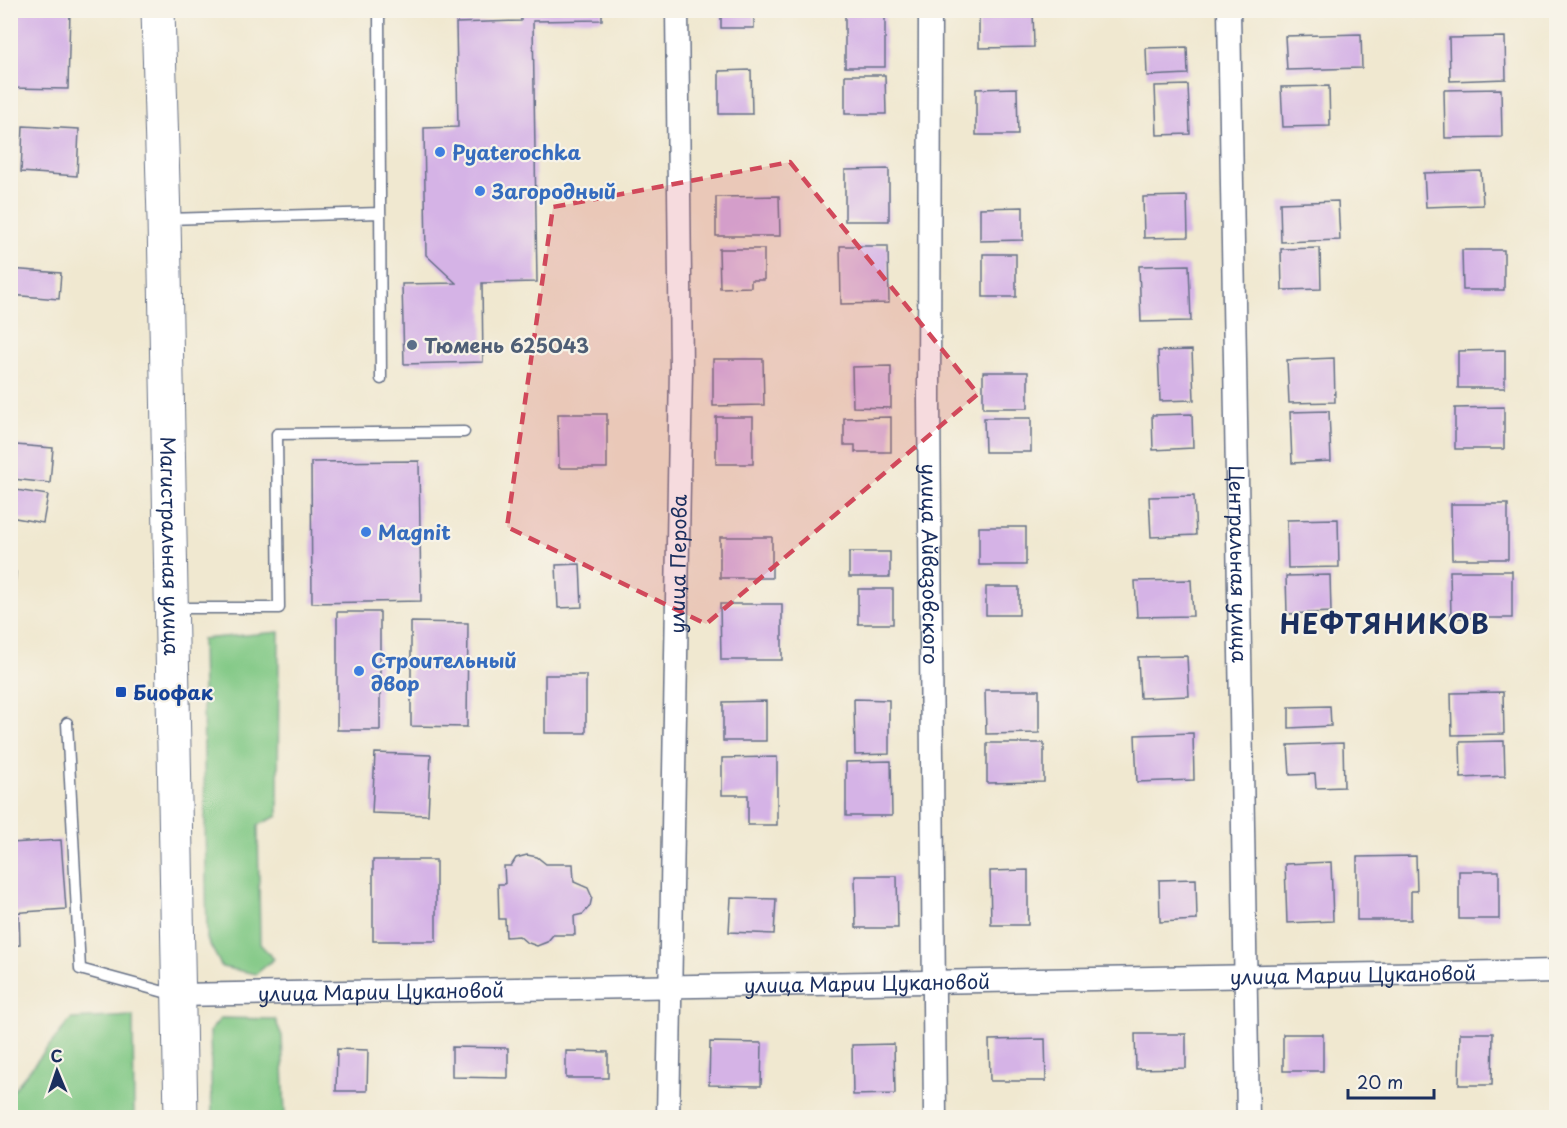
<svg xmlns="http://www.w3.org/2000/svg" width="1567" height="1128" font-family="'Playpen Sans',sans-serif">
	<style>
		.green { fill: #80c884; stroke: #4e7c71; stroke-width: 1.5 }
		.building { fill: #d5b3e6 }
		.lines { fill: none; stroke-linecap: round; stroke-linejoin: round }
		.lane-casing { stroke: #667086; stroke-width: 13 }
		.street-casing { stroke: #667086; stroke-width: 25 }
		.primary-casing { stroke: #667086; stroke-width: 35 }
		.lane { stroke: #fff; stroke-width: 10 }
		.street { stroke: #fff; stroke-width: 22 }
		.primary { stroke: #fff; stroke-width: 33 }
		.marked { fill: #d1495b; fill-opacity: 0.2; stroke: #d1495b; stroke-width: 4.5; stroke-dasharray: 12 8; stroke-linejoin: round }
		.shop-dot { fill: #3f7fe0; stroke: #f7f3e8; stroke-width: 2 }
		.service-dot { fill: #5c6f8a; stroke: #f7f3e8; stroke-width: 2 }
		.transit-dot { fill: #1a4fb4; stroke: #f7f3e8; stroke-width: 2 }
		.labels { text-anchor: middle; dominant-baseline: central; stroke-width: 4.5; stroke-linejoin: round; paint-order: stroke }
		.shop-label { font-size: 20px; font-weight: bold; fill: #366cbe; stroke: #f7f3e8; text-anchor: start }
		.service-label { font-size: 20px; font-weight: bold; fill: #4e5e75; stroke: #f7f3e8; text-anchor: start }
		.street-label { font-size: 20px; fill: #1b2f5e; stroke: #f7f3e8 }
		.transit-label { font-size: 20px; font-weight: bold; fill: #164399; stroke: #f7f3e8; text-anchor: start }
		.district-label { font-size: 26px; font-weight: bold; letter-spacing: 1.5px; fill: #1b2f5e; stroke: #f7f3e8 }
	</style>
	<rect width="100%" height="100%" fill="#f7f3e8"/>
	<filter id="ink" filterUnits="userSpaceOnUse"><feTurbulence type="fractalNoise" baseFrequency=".0167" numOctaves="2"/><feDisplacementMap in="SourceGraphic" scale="12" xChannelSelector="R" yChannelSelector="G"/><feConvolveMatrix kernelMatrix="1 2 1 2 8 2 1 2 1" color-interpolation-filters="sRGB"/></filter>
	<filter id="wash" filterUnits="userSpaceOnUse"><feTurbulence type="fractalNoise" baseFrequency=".008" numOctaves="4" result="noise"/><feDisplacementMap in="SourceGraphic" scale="24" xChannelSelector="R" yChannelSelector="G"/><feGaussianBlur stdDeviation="1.35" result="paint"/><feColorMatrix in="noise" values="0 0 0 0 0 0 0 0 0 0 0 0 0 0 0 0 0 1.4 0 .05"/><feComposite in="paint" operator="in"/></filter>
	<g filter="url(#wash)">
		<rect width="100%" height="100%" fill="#f0e8d0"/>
		<path class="green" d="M279,632L278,816L258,825L260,944L274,959L256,974L222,967L207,939L202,639Z
			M133,1016L134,1117H11V1093L71,1019Z
			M221,1018L275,1019L282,1036L285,1117H212L210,1031Z"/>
		<g id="blocks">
			<path class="building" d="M10,10H70L68,89L10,88Z
				M521,10H602V20L533,21L537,282L482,283L483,362L404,364L402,284L456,283L426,255L424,128L458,127L456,23L521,21Z
				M721,10H754V28H721Z
				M979,10H1033L1034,47L979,48Z
				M845,12H885V67H845Z
				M1361,34L1362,68L1287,70L1285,36Z
				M1505,37L1506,79L1450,81L1449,38Z
				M1187,47L1188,74L1147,76L1146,48Z
				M751,70L752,114H719V71Z
				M845,75H885L886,114H845Z
				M1188,85L1190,134L1157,135L1155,86Z
				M1329,86L1330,126L1283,127L1281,87Z
				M1017,88L1018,135H976V89Z
				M1501,89L1502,137L1445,138L1444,90Z
				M23,126L79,129L77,176L21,172Z
				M889,169V221H845V170Z
				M1481,171L1483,205L1426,207L1424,173Z
				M779,196L780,236H716V197Z
				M1187,196L1188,237L1144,238L1143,197Z
				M1338,201L1340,240L1281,242L1280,203Z
				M1023,207V240L980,241V208Z
				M840,246H888L889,303L841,304Z
				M1320,248L1321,289L1282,290L1281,249Z
				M719,249H764V280H751V287L720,288Z
				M1462,250H1504V290H1463Z
				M983,254H1016V297H983Z
				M1189,265L1191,321L1141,322L1139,266Z
				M10,269L61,273L59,299L10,295Z
				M1192,350L1194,400L1160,401L1158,351Z
				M1505,350V388H1458V351Z
				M1334,358L1335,402L1289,403L1287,360Z
				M713,359H763L764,405L713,406Z
				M891,366V408L853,407L852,367Z
				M983,372H1028V408H983Z
				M1504,407V449H1455V408Z
				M1329,411L1331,461L1292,463L1290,412Z
				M558,414H607V468H559Z
				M1192,414L1193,448L1153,450L1152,415Z
				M716,417H753V464H716Z
				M891,417V452H855V445H844V418Z
				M984,418H1031V452H985Z
				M16,445L53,448L50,483L13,479Z
				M419,461L421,601L312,603L311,462Z
				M10,489L48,495L43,523L10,517Z
				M1194,496L1196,535L1151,537L1149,497Z
				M1451,504H1508V559H1452Z
				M1338,519L1339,567L1288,568L1287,520Z
				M979,527H1026V565H979Z
				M720,537H772V578H720Z
				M849,552H890V577H849Z
				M580,564L582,607L558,608L556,565Z
				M1450,571H1512V618H1451Z
				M10,572H16L13,613H10Z
				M1330,575L1331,612L1287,614L1286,576Z
				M1191,580L1193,616L1137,617L1135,581Z
				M986,587H1019V615H986Z
				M858,589H893V624H858Z
				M720,604H782V660H721Z
				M337,612H380V730H337Z
				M411,622L468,623L467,727L411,726Z
				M1187,656L1189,696L1140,698L1138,657Z
				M545,675H586V733H545Z
				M985,690H1039V733L986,734Z
				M1503,692L1504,734L1452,735L1451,693Z
				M854,699L889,700V754L855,755Z
				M766,701V741H723V702Z
				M1330,706L1331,726L1289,728V707Z
				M1193,733L1194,780L1137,782L1135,735Z
				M1504,741L1505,776L1461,778L1460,742Z
				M987,743H1044V782L987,783Z
				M1343,743L1344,787L1316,788L1315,774L1290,775L1288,745Z
				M375,753L431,755L428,815L372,813Z
				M777,757V825H748V795H722V758Z
				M891,761L892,816H846V762Z
				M61,840L66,909L10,913V843Z
				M527,855L537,857L546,864H573L574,882L588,888L592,897L590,906L583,914L574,916L575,935H553L547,942L537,946L526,942L519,936L506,937L505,919H499L498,884H505L504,866H511L516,858Z
				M1416,856L1417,891H1411V920H1357V857Z
				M373,860H436V941H373Z
				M1331,862L1333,921L1287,923L1285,864Z
				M1028,870V925H991L990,871Z
				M1459,871H1499V919H1459Z
				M855,876H897L898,928H856Z
				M1196,879L1197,920L1160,922L1159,880Z
				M731,898L776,899L774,934L729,932Z
				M10,916H19L20,945L10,946Z
				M1460,1033H1493L1492,1085H1459Z
				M1135,1034H1186V1068L1136,1069Z
				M1283,1034H1323V1071H1283Z
				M1045,1039L1046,1081H990L989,1040Z
				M710,1042L762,1043L761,1086L709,1085Z
				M894,1044L895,1094L853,1095L852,1045Z
				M452,1047L508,1048V1078L452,1077Z
				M337,1049L368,1050L367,1091H336Z
				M566,1051L608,1052V1078H566Z"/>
		</g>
	</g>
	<g filter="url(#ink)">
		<use href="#blocks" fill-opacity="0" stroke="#667086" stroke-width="1.5"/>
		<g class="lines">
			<g class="lane-casing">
				<path id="lane" d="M379,10L381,379
					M167,219L380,213
					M174,608H279L277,434L464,432
					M67,723L80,969L175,995"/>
			</g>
			<g class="street-casing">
				<g id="street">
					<path id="s1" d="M930,10L929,401L935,1118"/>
					<path id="s2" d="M1229,10L1248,1118"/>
					<path id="s3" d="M177,995L1556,971"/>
					<path id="s4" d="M668,1118L681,369L677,10"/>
				</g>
			</g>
			<g class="primary-casing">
				<g id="primary">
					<path id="s5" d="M158,10L164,219L181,1118"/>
				</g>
			</g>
			<use href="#lane" class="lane"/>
			<use href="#street" class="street"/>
			<use href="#primary" class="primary"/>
		</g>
	</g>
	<path class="marked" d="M790,162L978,394L706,624L507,527L553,207Z"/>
	<g class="shop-dot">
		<circle cx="440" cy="152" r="6"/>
		<circle cx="480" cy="191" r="6"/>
		<circle cx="366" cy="532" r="6"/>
		<circle cx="359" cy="671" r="6"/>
	</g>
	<circle class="service-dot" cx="412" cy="345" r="6"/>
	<rect class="transit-dot" x="115" y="686" width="12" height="12" rx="3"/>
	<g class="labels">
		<g class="shop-label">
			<text x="452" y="152">Pyaterochka</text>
			<text x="492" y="191">Загородный</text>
			<text x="378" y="532">Magnit</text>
			<text x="371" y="660">Строительный<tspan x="371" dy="23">двор</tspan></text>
		</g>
		<g class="service-label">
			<text x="424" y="345">Тюмень 625043</text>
		</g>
		<g class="street-label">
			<text stroke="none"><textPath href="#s5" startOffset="536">Магистральная улица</textPath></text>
			<text stroke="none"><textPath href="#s4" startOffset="554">улица Перова</textPath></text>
			<text stroke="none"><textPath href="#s1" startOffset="554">улица Айвазовского</textPath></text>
			<text stroke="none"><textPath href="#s2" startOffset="554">Центральная улица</textPath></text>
			<text stroke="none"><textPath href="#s3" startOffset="1176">улица Марии Цукановой</textPath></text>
			<text stroke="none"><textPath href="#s3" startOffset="690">улица Марии Цукановой</textPath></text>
			<text stroke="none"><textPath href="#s3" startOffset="204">улица Марии Цукановой</textPath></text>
		</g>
		<g class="transit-label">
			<text x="133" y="692">Биофак</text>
		</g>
		<g class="district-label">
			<text x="1385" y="623">НЕФТЯНИКОВ</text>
		</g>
	</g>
	<rect width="1567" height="1128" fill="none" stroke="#f7f3e8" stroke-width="36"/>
	<g transform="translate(57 1071) rotate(358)" stroke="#f7f3e8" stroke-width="4.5" paint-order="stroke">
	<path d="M0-4.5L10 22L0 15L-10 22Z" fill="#1b2f5e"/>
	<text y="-9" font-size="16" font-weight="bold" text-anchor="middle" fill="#1b2f5e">С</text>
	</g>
	<path d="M1348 1089v9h86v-9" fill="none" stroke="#1b2f5e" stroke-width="3"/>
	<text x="1357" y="1089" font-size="18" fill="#1b2f5e" stroke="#f7f3e8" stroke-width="4.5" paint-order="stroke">20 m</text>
</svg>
